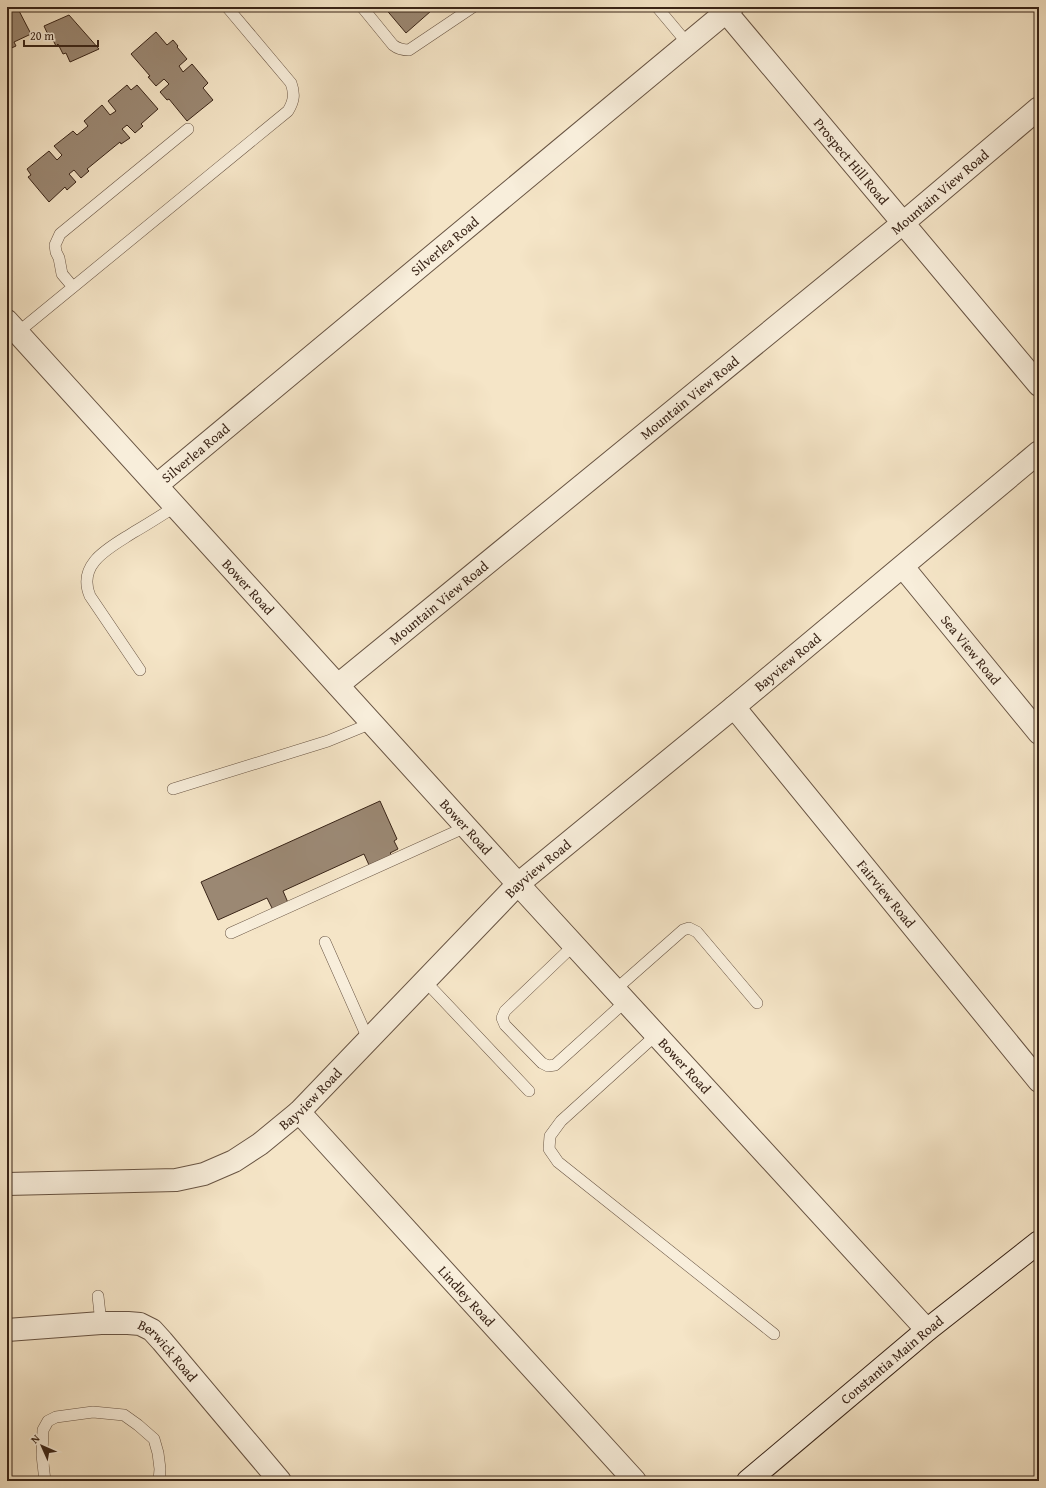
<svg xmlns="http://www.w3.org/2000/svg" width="1046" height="1488" font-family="'Gentium Book Plus',serif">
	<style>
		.building { fill: #9b8873; stroke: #392417 }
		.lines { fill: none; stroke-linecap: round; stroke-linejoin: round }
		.service-casing { stroke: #685443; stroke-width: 12 }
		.minor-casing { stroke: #685443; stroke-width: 24 }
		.tertiary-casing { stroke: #685443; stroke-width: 24 }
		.secondary-casing { stroke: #392417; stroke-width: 24 }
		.service { stroke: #f8eedb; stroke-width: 11 }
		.minor { stroke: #f8eedb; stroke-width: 22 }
		.tertiary { stroke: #f8eedb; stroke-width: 22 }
		.secondary { stroke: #f8eedb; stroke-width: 22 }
		.labels { text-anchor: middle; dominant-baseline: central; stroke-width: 3; stroke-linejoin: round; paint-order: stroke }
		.street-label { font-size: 14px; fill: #392417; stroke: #f8eedb }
	</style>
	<rect width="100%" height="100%" fill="#f5e5c7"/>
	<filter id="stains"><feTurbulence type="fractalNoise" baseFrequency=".005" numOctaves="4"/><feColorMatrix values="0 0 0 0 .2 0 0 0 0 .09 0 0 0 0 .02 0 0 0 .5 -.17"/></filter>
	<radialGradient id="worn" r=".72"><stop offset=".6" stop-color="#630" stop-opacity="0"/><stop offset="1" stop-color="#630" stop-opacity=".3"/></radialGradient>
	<path class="building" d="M7,7H17L31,34L14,42L16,46L7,50Z
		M384,7H428L431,11L406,33Z
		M69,15L99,49L70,62L66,53L63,54L58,44L56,46L51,36L49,37L44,26Z
		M156,32L167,45L173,40L178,46L177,47L187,59L179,66L183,72L192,64L208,83L203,88L213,100L187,121L169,99L167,100L160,92L169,84L164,79L156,86L148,77L150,76L131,54Z
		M127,85L131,90L137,85L158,109L141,124L143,126L135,133L127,125L122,129L130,138L121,144L120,142L87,169L89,171L81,178L74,170L69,174L76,182L67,190L65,187L49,202L28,177L31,175L27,169L49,151L57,160L62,155L54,146L73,131L77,135L88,126L84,121L102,105L110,115L116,111L108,101Z
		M380,801L397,839L394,841L398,849L390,853L392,855L369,865L364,854L283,891L289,905L274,912L267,898L218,920L201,882Z"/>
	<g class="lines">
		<g class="service-casing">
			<path id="service" d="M362,7L393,45C398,49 402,50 409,50L473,7
				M657,7L688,44
				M73,287L62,274L59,258L56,252L55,245L60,234L188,129
				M17,333L288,111C294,101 295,94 291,83L227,7
				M140,670L90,596C76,563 111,547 134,532C148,524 162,515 176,506
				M173,789L328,741L372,723
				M231,933L466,827
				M325,942L368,1039
				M574,945L505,1011L502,1018L505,1025L542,1063L548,1066L555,1065L626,1001
				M425,981L529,1091
				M615,990L683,930L689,928L697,932L757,1003
				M656,1035L561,1121L550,1136L549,1149L558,1162L774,1334
				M98,1296L101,1323
				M45,1481L42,1455L43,1430L48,1421L56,1417L93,1412L124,1415L138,1425L154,1439L158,1453L160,1469L159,1481"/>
		</g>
		<g class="minor-casing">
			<g id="minor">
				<path id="s1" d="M726,12L1039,385"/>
				<path id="s2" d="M157,485L732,7"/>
				<path id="s3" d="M903,567L1039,733"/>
				<path id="s4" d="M338,685L903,223L1039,108"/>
				<path id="s5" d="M734,707L1039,1081"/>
				<path id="s6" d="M299,1112L635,1481"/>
				<path id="s7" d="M7,1184L176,1180L204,1174L234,1161L260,1144L299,1112L518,884L734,707L1039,452"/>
				<path id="s8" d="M7,1330L101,1323H128L140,1324L152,1330L162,1341L280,1481"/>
			</g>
		</g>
		<g class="tertiary-casing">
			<g id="tertiary">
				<path id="s9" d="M7,321L518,884L927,1330"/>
			</g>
		</g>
		<g class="secondary-casing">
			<g id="secondary">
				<path id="s10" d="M748,1481L927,1330L1039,1242"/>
			</g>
		</g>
		<use href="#service" class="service"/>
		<use href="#minor" class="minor"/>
		<use href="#tertiary" class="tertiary"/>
		<use href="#secondary" class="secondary"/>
	</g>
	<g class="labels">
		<g class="street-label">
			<text stroke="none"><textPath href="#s1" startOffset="195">Prospect Hill Road</textPath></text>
			<text stroke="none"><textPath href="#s4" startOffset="778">Mountain View Road</textPath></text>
			<text stroke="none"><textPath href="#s2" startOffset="374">Silverlea Road</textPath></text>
			<text stroke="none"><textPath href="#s4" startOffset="454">Mountain View Road</textPath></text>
			<text stroke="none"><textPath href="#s2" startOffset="50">Silverlea Road</textPath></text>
			<text stroke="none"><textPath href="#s9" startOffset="359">Bower Road</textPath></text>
			<text stroke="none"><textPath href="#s4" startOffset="130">Mountain View Road</textPath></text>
			<text stroke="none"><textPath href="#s3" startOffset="107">Sea View Road</textPath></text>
			<text stroke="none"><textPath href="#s7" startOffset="977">Bayview Road</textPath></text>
			<text stroke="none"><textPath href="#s9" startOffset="683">Bower Road</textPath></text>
			<text stroke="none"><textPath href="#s7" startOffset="653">Bayview Road</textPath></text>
			<text stroke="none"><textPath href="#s5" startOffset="241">Fairview Road</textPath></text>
			<text stroke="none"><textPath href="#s9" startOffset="1007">Bower Road</textPath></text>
			<text stroke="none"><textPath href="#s7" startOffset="329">Bayview Road</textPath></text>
			<text stroke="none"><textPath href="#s6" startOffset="249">Lindley Road</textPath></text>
			<text stroke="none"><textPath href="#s8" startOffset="172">Berwick Road</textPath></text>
			<text stroke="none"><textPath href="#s10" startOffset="188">Constantia Main Road</textPath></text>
		</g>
	</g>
	<rect width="1046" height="1488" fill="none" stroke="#f5e5c7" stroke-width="24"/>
	<rect x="8" y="8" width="1030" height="1472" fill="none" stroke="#392417" stroke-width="2"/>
	<rect x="12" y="12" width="1022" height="1464" fill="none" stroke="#392417"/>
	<g transform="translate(42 1446) rotate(315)" stroke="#f8eedb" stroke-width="3" paint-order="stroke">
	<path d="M0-3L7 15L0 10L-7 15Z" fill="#392417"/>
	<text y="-6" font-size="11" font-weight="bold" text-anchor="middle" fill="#392417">N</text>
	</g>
	<path d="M24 40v6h74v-6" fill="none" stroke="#392417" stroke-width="2"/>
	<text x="30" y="40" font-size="12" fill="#392417" stroke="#f8eedb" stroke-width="3" paint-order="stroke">20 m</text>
	<rect width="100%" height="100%" filter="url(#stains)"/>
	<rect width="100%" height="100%" fill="url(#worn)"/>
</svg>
